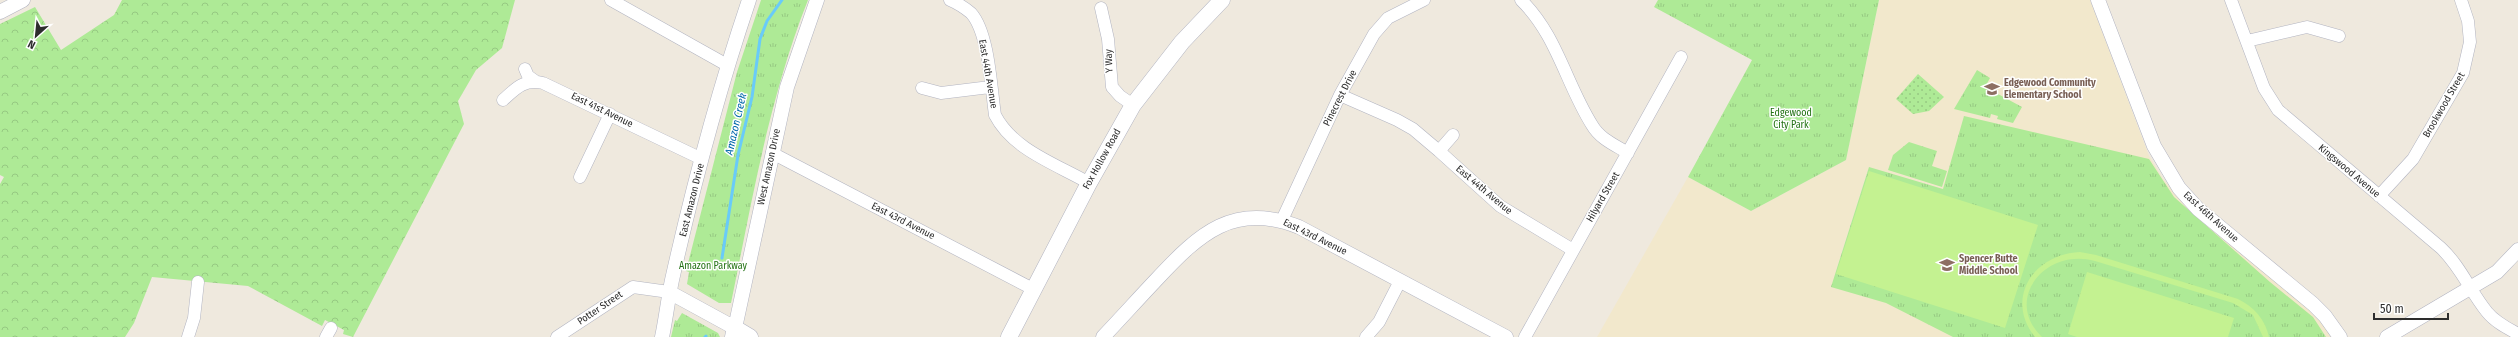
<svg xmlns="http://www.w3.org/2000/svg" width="2518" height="337" font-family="'Fira Sans Condensed',sans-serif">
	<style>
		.education { fill: #f2e8cc }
		.grass { fill: url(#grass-tufts) }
		.forest { fill: url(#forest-crowns) }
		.garden { fill: url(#garden-dots) }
		.pitch { fill: #c4f291 }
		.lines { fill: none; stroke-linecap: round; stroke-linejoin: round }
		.stream { stroke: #69cbf9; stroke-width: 3 }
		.minor-casing { stroke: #b2b4c1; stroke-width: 13 }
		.tertiary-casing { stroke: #b2b4c1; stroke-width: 15 }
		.secondary-casing { stroke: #b2b4c1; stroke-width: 17 }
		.minor { stroke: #fff; stroke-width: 12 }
		.tertiary { stroke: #fff; stroke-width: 14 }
		.secondary { stroke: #fff; stroke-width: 16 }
		.labels { text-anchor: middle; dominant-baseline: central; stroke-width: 3; stroke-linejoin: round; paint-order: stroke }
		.street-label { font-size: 10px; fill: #2d2d2d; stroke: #fff }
		.education-label { font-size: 10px; font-weight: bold; fill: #785e54; stroke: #fff; text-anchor: start }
		.park-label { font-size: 10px; fill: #237214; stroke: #fff }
		.water-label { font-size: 11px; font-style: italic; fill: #0268ab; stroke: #fff }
	</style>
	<defs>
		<pattern id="grass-tufts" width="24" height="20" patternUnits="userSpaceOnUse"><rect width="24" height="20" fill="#aeea96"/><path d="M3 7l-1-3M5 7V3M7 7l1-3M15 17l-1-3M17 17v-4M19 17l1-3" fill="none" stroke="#96c982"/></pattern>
		<pattern id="forest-crowns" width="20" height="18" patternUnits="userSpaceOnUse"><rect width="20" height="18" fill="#aeea96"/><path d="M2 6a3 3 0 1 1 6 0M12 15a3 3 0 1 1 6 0" fill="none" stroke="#96c982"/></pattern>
		<pattern id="garden-dots" width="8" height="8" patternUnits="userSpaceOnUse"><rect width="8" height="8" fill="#aeea96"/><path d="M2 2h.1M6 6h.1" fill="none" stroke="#96c982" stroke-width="1.8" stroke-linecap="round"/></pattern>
	</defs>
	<rect width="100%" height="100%" fill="#efe9de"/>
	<path class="education" d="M1879,0H2090L2149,156L2163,179L2191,211L2312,311L2332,337H1597L1688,177L1751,211L1846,160Z"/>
	<path class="grass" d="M761,0H808C769,98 752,201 731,303H719L687,284L689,272L686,271L737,72Z
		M1658,0H1879L1846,160L1751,211L1688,177L1752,60L1654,7Z
		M1977,70L1990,78L1985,87L2022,107L2013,123L1997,119L1998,116L1991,114L1990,118L1954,109Z
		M1964,116L2149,159L2174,197L2270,282L2313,317L2326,337H1953L1886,303L1831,287L1869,167L1943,189Z
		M1909,142L1937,151L1932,166L1947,171L1942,187L1888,170L1893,155Z
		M682,313L718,333L720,337H671L675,320L677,321Z"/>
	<path class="forest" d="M122,0H515L502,48L476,70L458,101L464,124L353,337L343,334L344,330L325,320L322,326L248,286L152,277L134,323L125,337H0V184L4,177L0,175V24L35,7L61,50L114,15Z"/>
	<path class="garden" d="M1918,74L1944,97L1929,111L1913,114L1896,99Z"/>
	<path class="pitch" d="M1869,171L2038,225L2005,328L1836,274Z
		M2080,252L2096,255L2238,299C2254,307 2265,319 2269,337H2263L2253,315L2233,303L2095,261C2045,247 2003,300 2042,337H2035C2004,298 2034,254 2080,252Z
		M2087,272L2234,318L2228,337H2077L2068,334Z"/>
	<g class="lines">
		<path class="stream" d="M722,258L738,155L752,97L760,39L767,21L782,0
			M705,337L706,336"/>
		<g class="minor-casing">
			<path id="minor" d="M611,0L727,65
				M950,0C957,3 965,8 971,13C989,33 991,88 995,115C1013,150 1056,164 1089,183
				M1521,0C1557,35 1566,84 1592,125C1600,139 1615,145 1628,153
				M2231,0L2264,88L2278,110L2441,248C2461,267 2470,291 2487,312C2495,322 2507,328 2518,334
				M1101,8L1108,39L1112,87L1120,96L1133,105
				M2247,41L2307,27L2339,36
				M525,69L528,76L535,81
				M922,88L941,93L990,87
				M1340,95L1397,120L1413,129L1439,151L1453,135
				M503,100C516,88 524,79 543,83L702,159
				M1439,151L1500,206L1573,250
				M772,153L1033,289
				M580,177L610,114
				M2379,196L2413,159L2463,73L2470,42L2468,21L2461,0
				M1282,220L1340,95L1374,34L1388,18L1424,0
				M188,337L194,318L198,282
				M326,337L331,328
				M557,337L633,287L669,292
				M1366,337L1379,322L1400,281
				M1525,337L1681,57"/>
		</g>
		<g class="tertiary-casing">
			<path id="tertiary" d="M2098,0L2154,146L2179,188L2198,209L2313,304L2325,316L2340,337
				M0,12L23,0
				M669,292L735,328L787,87L817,0
				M662,337C666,318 668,299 672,280C693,186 718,92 749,0
				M1103,337C1121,318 1139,298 1157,279C1199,234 1234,201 1299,227L1506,337
				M2387,337L2497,272L2518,250"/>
		</g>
		<g class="secondary-casing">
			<path id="secondary" d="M733,337L735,328L750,337
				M1009,337L1089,183L1133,105L1182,42L1222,0"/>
		</g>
		<use href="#minor" class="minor"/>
		<use href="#tertiary" class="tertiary"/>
		<use href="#secondary" class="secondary"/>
	</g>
	<defs>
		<g id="school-bare" transform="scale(1.2)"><path d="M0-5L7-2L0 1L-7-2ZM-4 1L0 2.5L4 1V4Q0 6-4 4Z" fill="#8d6e63" stroke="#fff" stroke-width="2.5" paint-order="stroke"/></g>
	</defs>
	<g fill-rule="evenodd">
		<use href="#school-bare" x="1992" y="89"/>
		<use href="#school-bare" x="1947" y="265"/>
	</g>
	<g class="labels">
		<g class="street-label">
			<text transform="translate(1109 61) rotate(-92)">Y Way</text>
			<text transform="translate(988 74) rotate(80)">East 44th Avenue</text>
			<text transform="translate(1340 98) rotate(-63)">Pinecrest Drive</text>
			<text transform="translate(2444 105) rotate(-60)">Brookwood Street</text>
			<text transform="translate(602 110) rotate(26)">East 41st Avenue</text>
			<text transform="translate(1102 159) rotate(-61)">Fox Hollow Road</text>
			<text transform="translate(769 167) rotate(-78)">West Amazon Drive</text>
			<text transform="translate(2349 171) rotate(40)">Kingswood Avenue</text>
			<text transform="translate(1484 190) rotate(40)">East 44th Avenue</text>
			<text transform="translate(1603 197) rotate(-60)">Hilyard Street</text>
			<text transform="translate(692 200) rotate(-76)">East Amazon Drive</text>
			<text transform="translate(2211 217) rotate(42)">East 46th Avenue</text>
			<text transform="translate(903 221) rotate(27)">East 43rd Avenue</text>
			<text transform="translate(1315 237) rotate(26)">East 43rd Avenue</text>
			<text transform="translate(600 308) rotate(-34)">Potter Street</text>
		</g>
		<g class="education-label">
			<text x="2004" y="83">Edgewood Community<tspan x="2004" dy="12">Elementary School</tspan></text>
			<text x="1959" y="259">Spencer Butte<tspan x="1959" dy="12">Middle School</tspan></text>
		</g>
		<g class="park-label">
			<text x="1791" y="113">Edgewood<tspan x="1791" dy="12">City Park</tspan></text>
			<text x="713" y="266">Amazon Parkway</text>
		</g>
		<g class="water-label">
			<text transform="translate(736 124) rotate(-77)">Amazon Creek</text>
		</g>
	</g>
	<g transform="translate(36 36) rotate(207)" stroke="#ffffff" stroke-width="3" paint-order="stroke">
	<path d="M0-3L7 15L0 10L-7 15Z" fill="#2d2d2d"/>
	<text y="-6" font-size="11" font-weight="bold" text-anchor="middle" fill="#2d2d2d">N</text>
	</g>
	<path d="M2374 313v6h74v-6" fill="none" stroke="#2d2d2d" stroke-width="2"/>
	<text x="2380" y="313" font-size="12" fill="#2d2d2d" stroke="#ffffff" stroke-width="3" paint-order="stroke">50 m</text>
</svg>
